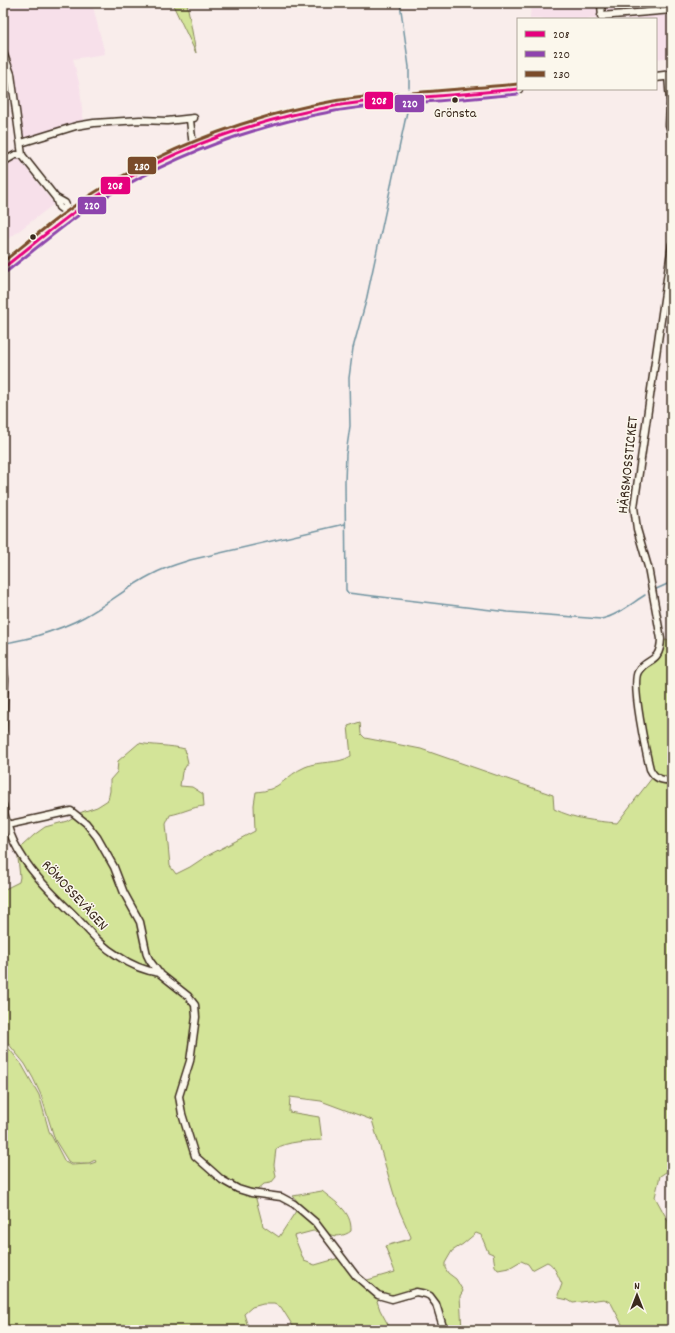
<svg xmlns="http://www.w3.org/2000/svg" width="675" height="1333" font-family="Dekko,sans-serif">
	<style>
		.built { fill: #f7e0ea }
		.green { fill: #d3e498; stroke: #87875b; fill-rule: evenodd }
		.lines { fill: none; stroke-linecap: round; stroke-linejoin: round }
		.stream { stroke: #7093a0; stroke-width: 1.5 }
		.street-casing { stroke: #3b2a1e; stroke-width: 9 }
		.secondary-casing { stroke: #3b2a1e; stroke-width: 11 }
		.street { stroke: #fbf7ec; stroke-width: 6 }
		.secondary { stroke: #fbf7ec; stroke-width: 8 }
		.bus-1-casing { stroke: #fbf7ec; stroke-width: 6 }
		.bus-2-casing { stroke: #fbf7ec; stroke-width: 6 }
		.bus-3-casing { stroke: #fbf7ec; stroke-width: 6 }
		.bus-1 { stroke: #e5007d; stroke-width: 3 }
		.bus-2 { stroke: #8e44ad; stroke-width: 3 }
		.bus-3 { stroke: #7a4b2a; stroke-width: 3 }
		.bus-dot { fill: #3b2a1e; stroke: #fbf7ec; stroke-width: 1.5 }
		.labels { text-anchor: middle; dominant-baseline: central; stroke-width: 3; stroke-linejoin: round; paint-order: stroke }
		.bus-label { font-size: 14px; fill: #3b2a1e; stroke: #fbf7ec }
		.street-label { font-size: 15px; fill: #3b2a1e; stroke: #fbf7ec }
		.line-badge { stroke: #fbf7ec; stroke-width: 1.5 }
		.badge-label { font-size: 11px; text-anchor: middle; font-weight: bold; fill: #fff }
	</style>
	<rect width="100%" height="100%" fill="#f9edeb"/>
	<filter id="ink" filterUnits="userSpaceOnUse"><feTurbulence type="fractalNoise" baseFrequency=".025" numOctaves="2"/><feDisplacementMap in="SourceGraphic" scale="8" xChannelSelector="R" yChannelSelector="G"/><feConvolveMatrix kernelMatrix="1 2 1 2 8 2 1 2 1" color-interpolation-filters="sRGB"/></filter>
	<g filter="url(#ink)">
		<path class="built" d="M18,3H57L62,5L67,3H92L105,54L73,59L80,87L83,120L68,126L25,140L22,135L14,72L3,43V7Z
			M531,3H672V57L656,59V19H530Z
			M16,155L54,204L3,243V166Z"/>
		<path class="green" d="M172,3H187L196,53Z
			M667,640L672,642V777L657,776L653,772L637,695L639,672L650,663L662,641Z
			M360,722L361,734L365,738L421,749L553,795L554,809C574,819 595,821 617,823L652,778L656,780L672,782V1168L660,1176L655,1197L672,1228V1329L670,1330H625L611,1303L604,1299L573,1303L568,1300L559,1298L558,1295L562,1284C558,1277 555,1265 547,1262L532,1270L528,1264L521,1261L509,1268L498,1270L495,1266L493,1254L488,1252L481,1235L476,1233L463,1244L452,1251L445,1263V1268L448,1273L456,1279L463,1291L460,1296L462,1330H441C438,1322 437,1311 432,1303C423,1289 410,1299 398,1301C391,1302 386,1301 379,1299L377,1301L380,1310L391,1330H319L317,1327L304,1330L293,1326L281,1307L274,1304H263L252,1307L244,1314L249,1330H3V1041L22,1065L39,1095L49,1131L65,1162L71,1165L90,1164L96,1162L95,1160L89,1163H71L68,1161L55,1140L41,1095L33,1078L25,1064L3,1037V890L19,882L20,877L18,858L22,846L34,835L45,827L67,821L82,812L97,807L108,800L110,791V780L117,772L118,761L139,743C154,746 170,745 185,749L188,763L182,772L180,786L192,787L203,794L204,806C192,807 182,813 170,815L166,824L170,866L176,874L190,867L205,857L255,831L254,805L256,792C280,791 286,775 305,767C320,760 337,765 351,756L348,726ZM290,1097L321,1101L372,1120L397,1205L411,1237L410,1239L385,1246L395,1272L364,1281L360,1284L339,1258L315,1265L304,1261L294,1236L313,1231L322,1232L296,1208V1211L279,1237L263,1226L256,1199L257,1190L264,1184L271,1183L276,1177L274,1165L276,1149C286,1141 309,1141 322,1140L319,1117L289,1112Z
			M322,1191C335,1202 352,1211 351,1231C345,1236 334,1238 327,1233C316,1226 302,1207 293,1196Z"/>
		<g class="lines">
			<path class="stream" d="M400,3L409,67V88
				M408,107L366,301L353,348L349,378L350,426L346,454L345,482L346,590L348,593L508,612L601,619C617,616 632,603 645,595
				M654,590L672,582
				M3,644C13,641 23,640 33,637C50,632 68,626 84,617C107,605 127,587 151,575C163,568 177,564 190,560L345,524"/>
			<g class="street-casing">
				<path id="street" d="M601,3L602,19
					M601,16L672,10
					M3,52L11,74L22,155
					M668,75L670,102L669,125L672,134
					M190,120L193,147
					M21,143L76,126L94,123L140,120L167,121L194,118
					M3,162L15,155H22L56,198L59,207L70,215
					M56,198L65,203L70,214
					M672,244L634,507L637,529L648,567L661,639C660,665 646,657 638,672C631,684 646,753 650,769C655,779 661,780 672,781
					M3,661L5,679L3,731
					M3,805C5,818 8,830 14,842C28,871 53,894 76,917C89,931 101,946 118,956C131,965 145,971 160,973
					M7,825L71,811L86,823L97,837L114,867L124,893L140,922L147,955L150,961L159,973L188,996L195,1005L196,1017L190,1061L179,1096L182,1114L195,1156L222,1180L238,1189L251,1193L281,1197L294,1204L315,1222L356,1276L378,1295L392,1299L416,1292L426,1294L430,1296L436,1304L444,1330"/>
			</g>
			<g class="secondary-casing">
				<path id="secondary" d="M656,77L672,75
					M3,268C25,251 47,232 69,216C147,159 240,122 335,106C353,103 371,102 389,100C432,96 475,93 518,89"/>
			</g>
			<use href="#street" class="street"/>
			<use href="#secondary" class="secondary"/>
			<g class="bus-1-casing">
				<path id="bus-1" d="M3,268C35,243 65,217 99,195C171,150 251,121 335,106C355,102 377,101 398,99C438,96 478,93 518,89"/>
			</g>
			<g class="bus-2-casing">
				<path id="bus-2" d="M6,272C38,247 68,221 102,199C174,155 253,126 335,111C356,107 377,106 398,104C438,101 478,98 518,94"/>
			</g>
			<g class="bus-3-casing">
				<path id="bus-3" d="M3,262C34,237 64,211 97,191C170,146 250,116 334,101C355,97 378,96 400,94C439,90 478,88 518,84"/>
			</g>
			<use href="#bus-1" class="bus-1"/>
			<use href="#bus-2" class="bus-2"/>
			<use href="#bus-3" class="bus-3"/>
		</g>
	</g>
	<g class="bus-dot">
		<circle cx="455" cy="100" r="3.5"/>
		<circle cx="33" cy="237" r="3.5"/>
	</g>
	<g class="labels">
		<g class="bus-label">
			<text x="455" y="114">Grönsta</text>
		</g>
		<g class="street-label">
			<text transform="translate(629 465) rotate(-84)">HÄRSMOSSTICKET</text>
			<text transform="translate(74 896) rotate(47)">RÖMOSSEVÄGEN</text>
		</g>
	</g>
	<g class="line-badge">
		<rect x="364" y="91" width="30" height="19" rx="4" fill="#e5007d"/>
		<rect x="394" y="94" width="31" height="19" rx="4" fill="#8e44ad"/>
		<rect x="127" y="156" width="30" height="19" rx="4" fill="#7a4b2a"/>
		<rect x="100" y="176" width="31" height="19" rx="4" fill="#e5007d"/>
		<rect x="77" y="196" width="30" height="19" rx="4" fill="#8e44ad"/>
	</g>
	<g class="badge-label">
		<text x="379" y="104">208</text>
		<text x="410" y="107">220</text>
		<text x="142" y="170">230</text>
		<text x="115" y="189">208</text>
		<text x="92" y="209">220</text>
	</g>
	<rect width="675" height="1333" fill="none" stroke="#fbf7ec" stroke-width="16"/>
	<rect x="8" y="8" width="659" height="1317" fill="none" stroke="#3b2a1e" stroke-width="1.5" filter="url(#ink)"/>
	<rect x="517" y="18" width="140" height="72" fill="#fbf7ec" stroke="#aea59a"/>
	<rect x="525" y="31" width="20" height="6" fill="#e5007d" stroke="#aea59a"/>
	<text x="553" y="38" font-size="12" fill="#3b2a1e">208</text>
	<rect x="525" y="51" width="20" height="6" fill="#8e44ad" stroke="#aea59a"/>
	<text x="553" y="58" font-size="12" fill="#3b2a1e">220</text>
	<rect x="525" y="71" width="20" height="6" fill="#7a4b2a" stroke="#aea59a"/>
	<text x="553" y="78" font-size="12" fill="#3b2a1e">230</text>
	<g transform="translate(637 1295)" stroke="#fbf7ec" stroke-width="3" paint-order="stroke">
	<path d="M0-3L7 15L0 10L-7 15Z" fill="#3b2a1e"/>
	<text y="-6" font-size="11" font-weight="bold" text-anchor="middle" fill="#3b2a1e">N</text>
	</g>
</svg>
